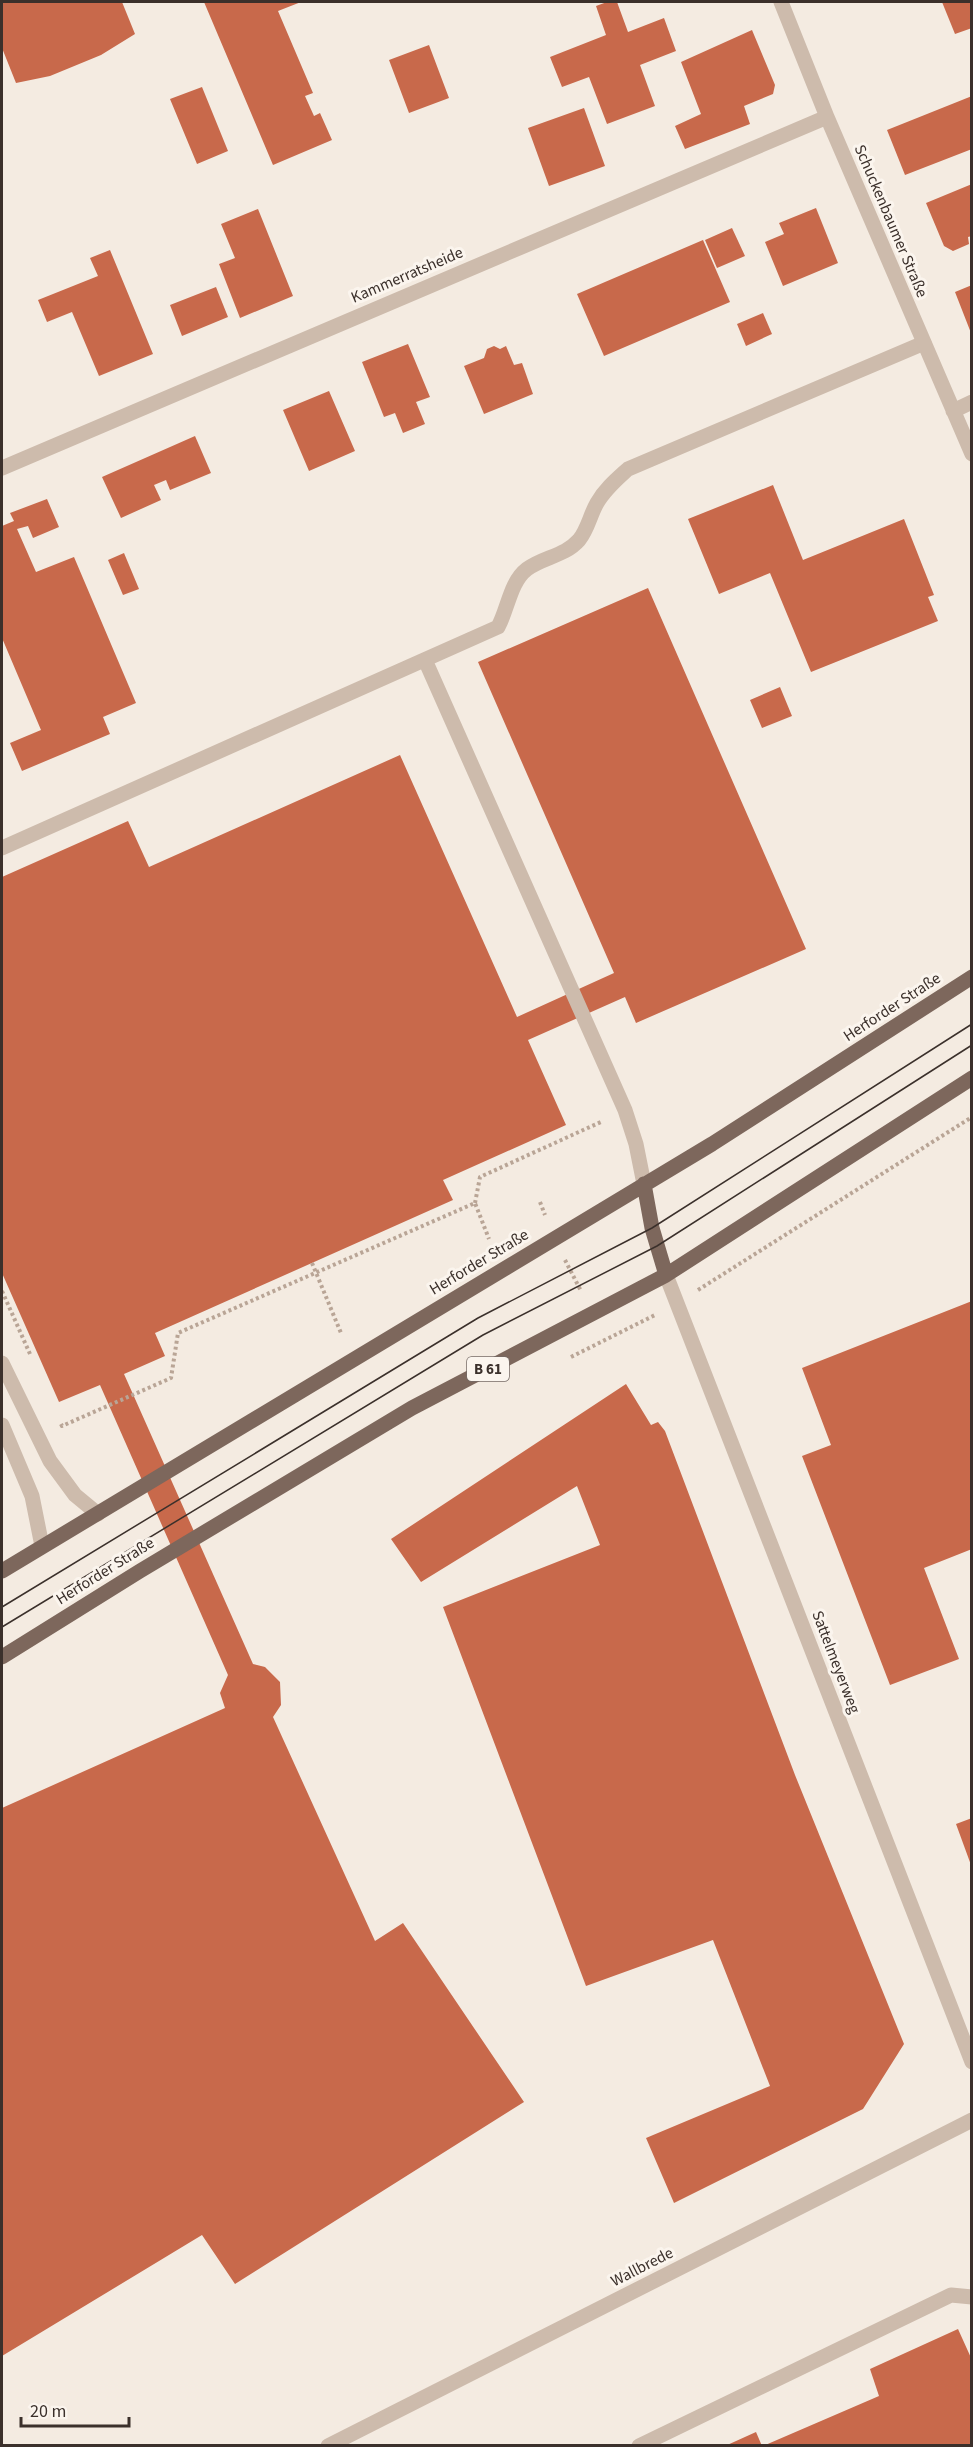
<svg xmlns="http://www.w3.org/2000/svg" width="973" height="2447" font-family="'Source Sans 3',sans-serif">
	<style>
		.building { fill: #c8694b }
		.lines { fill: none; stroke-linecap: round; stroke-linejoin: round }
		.path { stroke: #b9a596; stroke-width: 4; stroke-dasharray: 3 3; stroke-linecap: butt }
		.lane { stroke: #cdbbac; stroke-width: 15 }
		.street { stroke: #cdbbac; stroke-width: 15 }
		.primary { stroke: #7d675c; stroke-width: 15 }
		.tram { stroke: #3b302b; stroke-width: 1.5 }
		.labels { text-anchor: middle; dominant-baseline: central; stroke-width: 6; stroke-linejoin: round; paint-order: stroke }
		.shield { fill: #fbf5ee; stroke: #756b66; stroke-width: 1.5 }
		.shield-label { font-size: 15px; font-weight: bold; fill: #3b302b }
		.street-label { font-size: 16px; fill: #3b302b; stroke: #fbf5ee }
	</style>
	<rect width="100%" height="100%" fill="#f4ebe1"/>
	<path class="building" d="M2,2H122L135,34L101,55L50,76L16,83L2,48Z
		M204,2H301L278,11L313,93L305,96L314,116L320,113L332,140L273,165Z
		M607,2H617L628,32L664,18L676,51L640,65L655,106L607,124L589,77L562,87L550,57L606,35L596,6Z
		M942,2H972V28L955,34Z
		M752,30L775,85L773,94L744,106L750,124L685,149L675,126L701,114L681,62Z
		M429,45L449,98L409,113L389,60Z
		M202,87L228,151L197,164L170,99Z
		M972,96V149L905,175L887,130Z
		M584,108L605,166L549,186L528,128Z
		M972,184V236L968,237L969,244L953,251L944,246L926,203Z
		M816,208L838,263L783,286L765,242L784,234L779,223Z
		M258,209L293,296L240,318L219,264L235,258L221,224Z
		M732,228L745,256L717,268L705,240Z
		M703,240L730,302L604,356L577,294Z
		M110,250L153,354L99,376L72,312L47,322L38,300L98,276L90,258Z
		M972,285V333H971L955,292Z
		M216,287L228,317L182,336L170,305Z
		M763,313L772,334L746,346L737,324Z
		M408,344L430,397L416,402L425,424L403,433L395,413L384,417L362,362Z
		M494,346L500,349L506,346L514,365L522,363L533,394L484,414L464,366L484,358L487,349Z
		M329,391L355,451L309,471L283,410Z
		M195,436L211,473L170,490L166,480L154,485L161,500L121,518L102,477Z
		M773,485L803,560L904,519L934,595L928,597L938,621L811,672L770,573L719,594L688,519Z
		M47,499L59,527L33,538L28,526L17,529L36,572L74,557L136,703L103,717L110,734L22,771L10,743L41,730L2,638V526L14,521L10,513Z
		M124,553L139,589L123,595L108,560Z
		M648,588L806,949L636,1023L625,997L528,1040L566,1125L443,1180L453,1200L155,1333L165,1356L124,1374L253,1664L265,1667L280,1682L281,1705L273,1717L375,1941L403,1923L524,2102L235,2284L202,2235L2,2356V1808L225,1708L220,1693L228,1675L100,1385L59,1402L2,1273V877L128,821L149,867L400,755L517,1017L614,973L478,662Z
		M780,687L792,716L762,728L750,700Z
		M972,1301V1549L924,1568L959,1659L890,1685L802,1456L831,1445L802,1368Z
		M626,1384L651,1425L658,1422L665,1431L795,1775L904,2044L863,2109L674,2203L646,2138L770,2086L713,1940L586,1986L443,1607L600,1545L577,1486L421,1582L391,1539Z
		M972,1818V1865H971L956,1824Z
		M958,2329L972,2360V2446H763L879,2396L870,2369Z
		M756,2432L762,2446H725Z"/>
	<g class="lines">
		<path class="path" d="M540,1202L545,1215
			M475,1203L480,1177L603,1121
			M565,1260L581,1291
			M312,1263L341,1333
			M698,1290L972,1117
			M2,1291L30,1354
			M571,1357L655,1315
			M61,1424L62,1426L171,1378L178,1333L475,1203L489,1239"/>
		<path class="lane" d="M425,660L625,1110L636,1144L644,1184
			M2,848L498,627C508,609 510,582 527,569C543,557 565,556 579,540C588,529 590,515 597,503C605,489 617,479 628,469L924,343
			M2,1363L50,1461L75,1495L98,1514
			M2,1425L32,1496L42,1546
			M639,2446L951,2295L972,2297"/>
		<path class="street" d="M781,2L827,117L972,454
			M953,411L972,402
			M2,468L827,117
			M666,1275L972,2062
			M328,2446L972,2120"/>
		<path class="primary" d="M644,1184L652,1228L666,1275
			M2,1571L712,1144L972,977
			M2,1657L140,1571L412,1408L666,1275L972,1078"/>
		<path class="tram" d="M2,1607L478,1318L652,1228L972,1024
			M2,1627L483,1335L657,1246L972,1045"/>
	</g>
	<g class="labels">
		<rect class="shield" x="467" y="1357" width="42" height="24" rx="4.5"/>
		<g class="shield-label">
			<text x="488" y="1369">B 61</text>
		</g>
		<g class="street-label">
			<text transform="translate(891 221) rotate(67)">Schuckenbaumer Straße</text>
			<text transform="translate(407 275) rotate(-23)">Kammerratsheide</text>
			<text transform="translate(892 1007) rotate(-33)">Herforder Straße</text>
			<text transform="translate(479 1262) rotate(-31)">Herforder Straße</text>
			<text transform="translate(105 1571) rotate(-32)">Herforder Straße</text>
			<text transform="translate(836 1662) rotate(69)">Sattelmeyerweg</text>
			<text transform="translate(642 2267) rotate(-27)">Wallbrede</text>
		</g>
	</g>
	<rect width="973" height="2447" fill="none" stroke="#3b302b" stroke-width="6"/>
	<path d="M21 2417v9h108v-9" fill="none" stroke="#3b302b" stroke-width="3"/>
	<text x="30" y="2417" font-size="18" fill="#3b302b" stroke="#fbf5ee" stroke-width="4.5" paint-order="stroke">20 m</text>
</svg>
